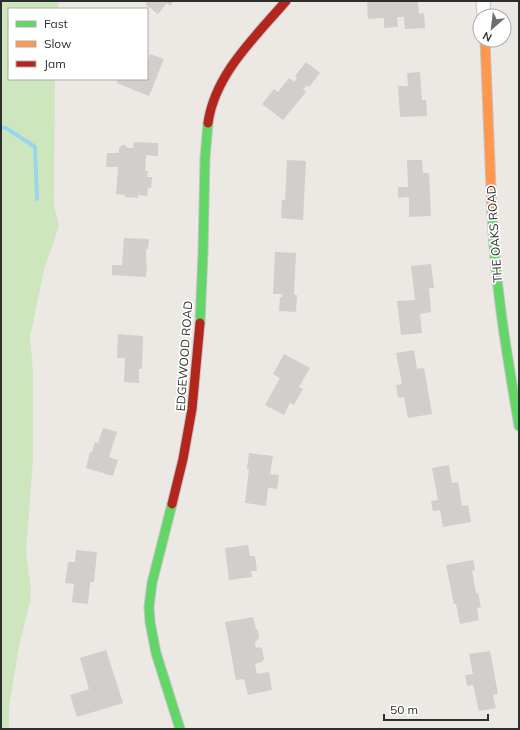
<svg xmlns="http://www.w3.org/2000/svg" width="520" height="730" font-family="Mulish,sans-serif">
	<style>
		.green { fill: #cee6be }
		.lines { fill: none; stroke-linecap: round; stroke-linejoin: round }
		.stream { stroke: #99d6ec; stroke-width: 4 }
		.building { fill: #d1cecb }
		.street-casing { stroke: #c5c4c5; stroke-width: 15 }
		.fast-casing { stroke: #c5c4c5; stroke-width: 11 }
		.slow-casing { stroke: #c5c4c5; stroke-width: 11 }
		.jam-casing { stroke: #c5c4c5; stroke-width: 11 }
		.street { stroke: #fcfcfb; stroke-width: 13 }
		.fast { stroke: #63d668; stroke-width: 9 }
		.slow { stroke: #ff974d; stroke-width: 9 }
		.jam { stroke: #b3261e; stroke-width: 9 }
		.labels { text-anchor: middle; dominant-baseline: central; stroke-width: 3.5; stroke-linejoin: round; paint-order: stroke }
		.street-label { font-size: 12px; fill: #2e2e2e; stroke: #fff }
	</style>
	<rect width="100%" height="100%" fill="#ece8e4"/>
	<path class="green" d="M1,1H59L58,9H9V79H55L54,205L59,226L44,270L30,337L33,372V458L26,553L31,589L30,601L19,646L9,707V729H1Z"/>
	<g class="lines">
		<path class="stream" d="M1,127L6,128L35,147L37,199"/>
	</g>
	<path class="building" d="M148,1H174L170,6L167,3L158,14L145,4Z
		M367,1H418L419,14L424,13L425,28L405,29L404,17H397L398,27L384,28V18L368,19Z
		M150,54L164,59L149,96L117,83L118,79H147V63Z
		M306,62L320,73L309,87L307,85L303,90L306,92L283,120L262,104L274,89L278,92L289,78L294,82L297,78L295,76Z
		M420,72L422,100H426L427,116L400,117L398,86H408L407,73Z
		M134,142L158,143V156L146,155L145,171H148L147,177H152L151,188H148L147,196L138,195V198L125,197V195L116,194L118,167H106L107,153H119V148L122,145H125L128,148H133Z
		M287,160L306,161L303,220L281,218L282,200H285Z
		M407,160H422L423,173H429L431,216L409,217V197L398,198V187H408Z
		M124,238L149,239L148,249H146V263H147L146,277L112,275V265H122Z
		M275,252L296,253L294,295H297L296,312L279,311L280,297H282V294H273Z
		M431,264L434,288H429L431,312L420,314L422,333L401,335L397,301L415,300L411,266Z
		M118,334L143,336L142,369H139V383L124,382L125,358H117Z
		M414,350L417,369L424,368L432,414L408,418L404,397L398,398L396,385L402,384L396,353Z
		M284,354L310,368L299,387L303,389L294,405L290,403L284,415L265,405L280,378L273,374Z
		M103,428L117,432L109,457L118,460L113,476L86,468L90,452H92L95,442L98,443Z
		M249,453L273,456L270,474L279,475L277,489L268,488L266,506L245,503L249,469H247Z
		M449,465L452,483L458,482L462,506L468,505L471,522L443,527L440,510L433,511L431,501L438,500L432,468Z
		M248,545L250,556H255L257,571H251L252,577L229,580L225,548Z
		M76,550L97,552L94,582H90L88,604L72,602L74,584L65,583L68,562H75Z
		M473,560L475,570L472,571L476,593H478L481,607L477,608L479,620L460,624L456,604H454L446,565Z
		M253,617L256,629L258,630L259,638L255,642L256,648L259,647L262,649L264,659L262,662L255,664L257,674L269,672L272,690L248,695L244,679L236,680L225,622Z
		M106,650L123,703L77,717L70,695L89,689L80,658Z
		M490,651L498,694L493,695L496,708L479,711L473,685L467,686L465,675L473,674L469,654Z"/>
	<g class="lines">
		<g class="street-casing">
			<path id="street" d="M483,1L484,16"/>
		</g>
		<g class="fast-casing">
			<path id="fast" d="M492,213C495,285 507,355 519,426
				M200,323L203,253L205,158L208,123
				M172,504L152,583L149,607L150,622L156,653L180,729"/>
		</g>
		<g class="slow-casing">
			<path id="slow" d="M485,40L492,213"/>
		</g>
		<g class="jam-casing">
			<path id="jam" d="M208,123C215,74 255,37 286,1
				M172,504L183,459L192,409L200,323"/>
		</g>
		<use href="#street" class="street"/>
		<use href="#fast" class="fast"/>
		<use href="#slow" class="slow"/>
		<use href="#jam" class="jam"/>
	</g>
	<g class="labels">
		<g class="street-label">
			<text transform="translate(494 234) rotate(-94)">THE OAKS ROAD</text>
			<text transform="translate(184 356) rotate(-86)">EDGEWOOD ROAD</text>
		</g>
	</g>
	<rect width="520" height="730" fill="none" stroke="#2e2e2e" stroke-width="4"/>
	<rect x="8" y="8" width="140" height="72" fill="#ffffff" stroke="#ababab"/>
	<rect x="16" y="21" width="20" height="6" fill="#63d668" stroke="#ababab"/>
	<text x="44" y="28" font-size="12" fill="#2e2e2e">Fast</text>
	<rect x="16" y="41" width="20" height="6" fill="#ff974d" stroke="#ababab"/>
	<text x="44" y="48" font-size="12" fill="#2e2e2e">Slow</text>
	<rect x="16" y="61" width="20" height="6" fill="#b3261e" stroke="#ababab"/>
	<text x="44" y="68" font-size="12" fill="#2e2e2e">Jam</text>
	<g transform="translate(492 28) rotate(208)"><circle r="19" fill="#ffffff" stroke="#ababab"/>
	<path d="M0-3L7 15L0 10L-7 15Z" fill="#706f6e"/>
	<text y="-6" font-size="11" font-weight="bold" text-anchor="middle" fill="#2e2e2e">N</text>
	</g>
	<path d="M384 714v6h104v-6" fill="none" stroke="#2e2e2e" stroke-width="2"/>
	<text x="390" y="714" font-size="12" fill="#2e2e2e" stroke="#ffffff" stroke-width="3" paint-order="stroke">50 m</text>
</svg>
